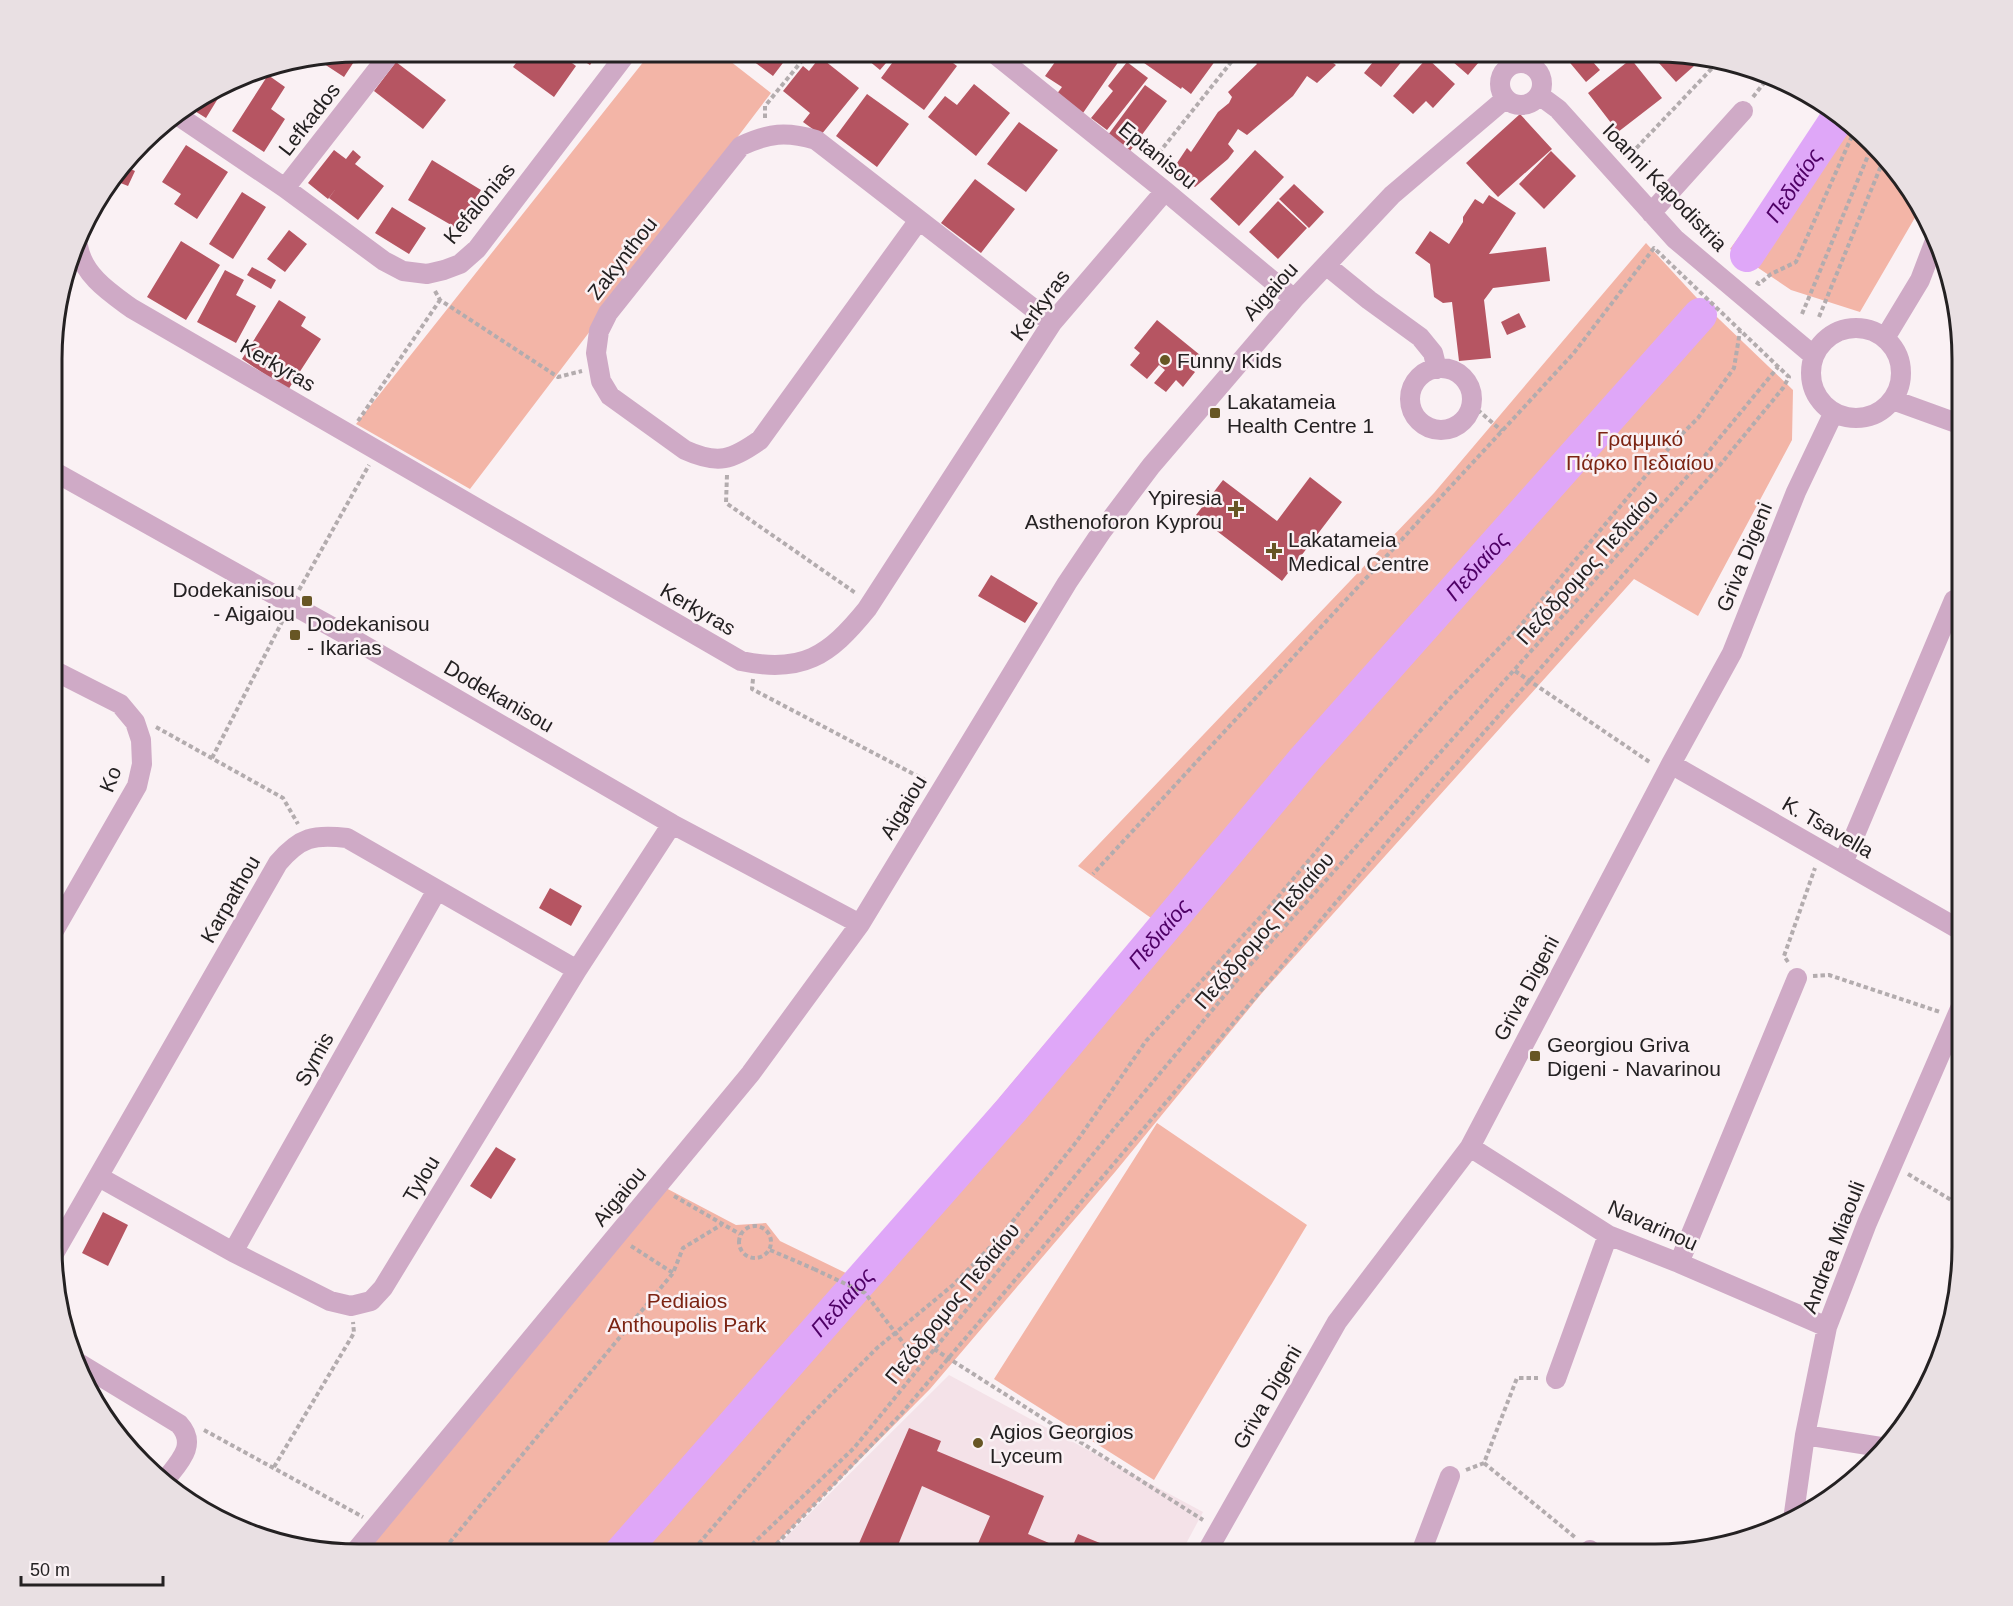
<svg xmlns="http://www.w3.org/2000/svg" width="2013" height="1606" font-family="Helvetica,sans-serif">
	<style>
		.built { fill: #f4e2e8 }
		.green { fill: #f3b5a7 }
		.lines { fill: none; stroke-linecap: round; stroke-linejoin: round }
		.river { stroke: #dfa7f8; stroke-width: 34 }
		.building { fill: #b65562 }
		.path { stroke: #b3acae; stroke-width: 4; stroke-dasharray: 4.5 3; stroke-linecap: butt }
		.minor { stroke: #cfaac6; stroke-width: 20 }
		.path-bridge { stroke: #b3acae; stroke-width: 4; stroke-dasharray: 4.5 3; stroke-linecap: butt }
		.poi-dot { fill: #675624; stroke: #faf1f4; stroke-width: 2 }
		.labels { text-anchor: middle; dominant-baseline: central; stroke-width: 5; stroke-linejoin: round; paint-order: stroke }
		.street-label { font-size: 21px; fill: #242122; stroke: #faf1f4 }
		.poi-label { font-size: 21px; fill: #242122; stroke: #faf1f4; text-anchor: start }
		.park-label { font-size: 21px; fill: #7c2413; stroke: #faf1f4 }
		.water-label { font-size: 22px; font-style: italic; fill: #4f0066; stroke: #faf1f4 }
		.rim { fill: none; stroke: #242122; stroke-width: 3 }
	</style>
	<rect width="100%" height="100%" fill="#faf1f4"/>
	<path class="built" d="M949,1375L1203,1512L1180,1555H768Z"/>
	<path class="green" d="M652,51H717L771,93L470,489L356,424Z
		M1832,111L1858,127L1920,209L1860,312L1791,290L1730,249Z
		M1646,243L1696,297L1793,390L1792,440L1698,616L1634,579L1262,993L1115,1172L930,1389L765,1555L364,1554L662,1186L736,1225L766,1223L780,1241L850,1275L1151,918L1078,866L1434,493Z
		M1157,1123L1307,1225L1154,1480L994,1379Z"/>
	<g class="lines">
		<g class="river">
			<path id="s1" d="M1747,255L1839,116"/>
			<path id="s2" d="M620,1554L1012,1109L1305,759L1700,315"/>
		</g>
	</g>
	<path class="building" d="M358,51H361L344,77L315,58Z
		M525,51H556L576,66L554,97L513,67Z
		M568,51H599L590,65Z
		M740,51H792L773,76Z
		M857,51H886L892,56L880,70Z
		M901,51H937L957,66L924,110L881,78Z
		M1063,51H1105L1119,61L1083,113L1056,95L1062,87L1045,76Z
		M1141,51H1219L1221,53L1191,94L1182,87L1181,89L1137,58Z
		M1258,51H1316L1336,65L1317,83L1307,76L1293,96L1247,135L1238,129L1228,144L1234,151L1228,159L1195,187L1171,172L1187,148L1191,152L1218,112L1229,103L1232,97L1228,92L1257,64L1253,59Z
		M1382,51L1392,52L1403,60L1381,87L1364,73Z
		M1448,52H1479L1484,56L1468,75L1445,55Z
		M1561,52H1587L1585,53L1600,70L1586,82Z
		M1649,52H1675L1703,58L1676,82Z
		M820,57L859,88L821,135L803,122L810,113L783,91L803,66L809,71Z
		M1427,58L1455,84L1433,108L1426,101L1413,114L1393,96Z
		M1631,59L1662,98L1618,132L1588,93Z
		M396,62L446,100L423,129L374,91Z
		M1127,62L1148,78L1107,130L1091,118L1113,91L1108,86Z
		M268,75L285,87L271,109L285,119L264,152L232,131Z
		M974,84L1010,113L976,156L928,117L945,96L957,105Z
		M1145,85L1167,101L1130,151L1108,135Z
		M225,87L206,118L190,108L201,101Z
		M867,94L909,124L877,167L836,136Z
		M1520,114L1552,149L1498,197L1466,163Z
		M1019,122L1058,150L1026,192L987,164Z
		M186,145L228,172L197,219L174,204L181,194L162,182Z
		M334,150L346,159L353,150L361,157L355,164L384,186L358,220L329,198L337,187L328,199L308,183Z
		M1255,150L1284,177L1239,226L1210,199Z
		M1551,151L1576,176L1544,209L1519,184Z
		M432,160L481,190L458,229L408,200Z
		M124,166L135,171L128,186L113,180Z
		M975,179L1015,209L981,253L941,223Z
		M1294,184L1324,212L1309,228L1279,199Z
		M242,192L266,207L233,259L209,244Z
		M1489,195L1516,213L1489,254L1546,247L1550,281L1493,288L1484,300L1491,358L1459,361L1452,302L1443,303L1434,297L1430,264L1415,253L1430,231L1449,244L1463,222V217L1475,199L1483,204Z
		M1278,201L1307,228L1278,259L1249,232Z
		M392,207L426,228L409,254L375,233Z
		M289,230L307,244L285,272L267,259Z
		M181,241L220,265L186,320L147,297Z
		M252,267L276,280L271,289L247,275Z
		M225,270L244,280L236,295L256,306L236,343L197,322Z
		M279,300L306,317L301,326L321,339L288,390L242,359Z
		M1519,313L1526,327L1507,335L1501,322Z
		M1157,320L1200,355L1189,368L1195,372L1183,387L1176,380L1166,392L1154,383L1165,370L1159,365L1147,379L1130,365L1140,353L1134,348Z
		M1310,477L1342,502L1282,581L1196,515L1223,480L1277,521Z
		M991,575L1038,603L1025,623L978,596Z
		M550,888L582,906L571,926L539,908Z
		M496,1147L516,1159L491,1199L470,1186Z
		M103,1212L128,1225L108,1266L82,1253Z
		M909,1428L941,1441L937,1451L1044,1496L1028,1534L1070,1552L1078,1534L1112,1548L1109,1555H1022L1018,1553L1017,1555H973L990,1516L922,1486L894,1555H854Z
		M822,1548L839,1555H819Z"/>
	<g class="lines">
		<path class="path" d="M1753,97L1771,74
			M765,118V106L810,51
			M1154,159L1240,51
			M1626,159L1718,62
			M1756,282L1759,284L1771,274L1796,262L1856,127
			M435,291L440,300L558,377L582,371
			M1802,314L1872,146
			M1819,317L1883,161
			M1472,405L1502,431
			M358,421L440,300
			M727,475L726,503L857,594
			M299,590L369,465
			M1515,671L1651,763
			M753,679L752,689L925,780
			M156,727L283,798L298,824
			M212,758L283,620
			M1788,962L1784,956L1815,868
			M1813,976L1829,975L1940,1012
			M1908,1174L1961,1206
			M674,1196L740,1234
			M739 1242a16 16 0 1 1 32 0a16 16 0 1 1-32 0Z
			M631,1246L673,1273
			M770,1250L814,1269
			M934,1349L1203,1520
			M911,1353L921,1364
			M204,1430L363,1517
			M1484,1463L1576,1538
			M274,1467L354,1333L353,1322
			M1466,1470L1484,1463L1517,1378H1538
			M440,1554L673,1273L683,1248L721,1225
			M689,1555L802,1424L877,1348L953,1285L1001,1236L1077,1141L1146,1041L1266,911L1387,768L1449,699L1515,632L1674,442L1698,418L1734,368L1740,331
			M741,1555L854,1448L1089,1159L1243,973L1694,469L1778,367
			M766,1555L901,1414L1394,834L1715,471L1783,388L1789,377L1654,248L1573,354L1093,874"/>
		<path class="minor" d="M991,51L1165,191L1294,299
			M1500 84a21 21 0 1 1 42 0a21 21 0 1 1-42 0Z
			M1539,95L1558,109L1675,239L1814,356
			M177,115L285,188L384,261L403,271L427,274L444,270L460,264L477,249L623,58L626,51
			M285,188L392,51
			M1651,213L1743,111
			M919,220L760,440C732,460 718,465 685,450L610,396L601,381L596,353L599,331L608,313L741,146C769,133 786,131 816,140L1052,323
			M78,246C83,275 109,292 131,308L741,661C802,674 829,656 867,609L1052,323L1165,191
			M1326,265L1369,300L1420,337L1433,353L1437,369
			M1811 373a45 45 0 1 1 90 0a45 45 0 1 1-90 0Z
			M1885,338L1920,280L1936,238
			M1410 399a31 31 0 1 1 62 0a31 31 0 1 1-62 0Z
			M1893,400L1962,425
			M53,471L341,632L672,824L860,924
			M1671,764L1962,931
			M1843,863L1954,600
			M52,934L137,786L142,764L141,740L135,722L120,704L53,670
			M1470,1147L1608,1235L1679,1263L1827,1327
			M99,1177L233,1252L330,1301L351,1306L371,1301L383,1288L577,970L672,824
			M233,1252L437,890
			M52,1257L278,863C300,837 314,834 347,838L577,970
			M1679,1263L1797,978
			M77,1362L179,1424C199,1446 177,1464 163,1483
			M1556,1379L1608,1235
			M1805,1435L1887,1448
			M1793,1520L1805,1435L1827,1327L1867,1223L1962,1004
			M353,1554L751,1073L860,924L1067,583L1102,531L1151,466L1294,299L1392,195L1505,99
			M1205,1555L1337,1322L1470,1147L1671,764L1732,653L1796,492L1834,412
			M1420,1555L1450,1476
			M1588,1555L1590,1550"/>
		<path class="path-bridge" d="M814,1269L865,1293L911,1353"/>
	</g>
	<g class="poi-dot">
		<circle cx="1165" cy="360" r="6"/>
		<rect x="1209" y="407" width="12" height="12" rx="3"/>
		<path d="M1233 500h6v6h6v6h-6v6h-6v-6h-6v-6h6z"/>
		<path d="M1271 542h6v6h6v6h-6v6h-6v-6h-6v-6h6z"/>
		<rect x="301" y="595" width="12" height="12" rx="3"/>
		<rect x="289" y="629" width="12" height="12" rx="3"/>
		<rect x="1529" y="1050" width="12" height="12" rx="3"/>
		<circle cx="978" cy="1443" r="6"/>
	</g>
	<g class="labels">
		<g class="street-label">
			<text transform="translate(309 119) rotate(-52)">Lefkados</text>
			<text transform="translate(1158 155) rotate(39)">Eptanisou</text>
			<text transform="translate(1665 187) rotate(46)">Ioanni Kapodistria</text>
			<text transform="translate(479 203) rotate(-50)">Kefalonias</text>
			<text transform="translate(622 258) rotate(-52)">Zakynthou</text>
			<text transform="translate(1270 291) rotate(-48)">Aigaiou</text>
			<text transform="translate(1040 305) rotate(-53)">Kerkyras</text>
			<text transform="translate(278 365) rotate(30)">Kerkyras</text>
			<text transform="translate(1744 557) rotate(-68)">Griva Digeni</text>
			<text transform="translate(1587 567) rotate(-48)">Πεζόδρομος Πεδιαίου</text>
			<text transform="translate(698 609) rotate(30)">Kerkyras</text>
			<text transform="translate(499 696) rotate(30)">Dodekanisou</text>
			<text transform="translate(110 779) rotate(-68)">Ko</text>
			<text transform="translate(903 807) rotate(-59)">Aigaiou</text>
			<text transform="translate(1828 827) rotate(30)">K. Tsavella</text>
			<text transform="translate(230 899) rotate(-60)">Karpathou</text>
			<text transform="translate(1264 930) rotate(-49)">Πεζόδρομος Πεδιαίου</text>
			<text transform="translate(1526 988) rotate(-62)">Griva Digeni</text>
			<text transform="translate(314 1059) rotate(-61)">Symis</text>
			<text transform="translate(421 1179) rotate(-59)">Tylou</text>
			<text transform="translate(619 1196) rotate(-50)">Aigaiou</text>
			<text transform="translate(1653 1225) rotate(24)">Navarinou</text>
			<text transform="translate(1833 1247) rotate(-69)">Andrea Miaouli</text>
			<text transform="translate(952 1303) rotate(-51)">Πεζόδρομος Πεδιαίου</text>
			<text transform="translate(1267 1397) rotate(-60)">Griva Digeni</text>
		</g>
		<g class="poi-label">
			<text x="1177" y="360">Funny Kids</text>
			<text x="1227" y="401">Lakatameia<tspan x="1227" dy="24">Health Centre 1</tspan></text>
			<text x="1222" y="497" text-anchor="end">Ypiresia<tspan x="1222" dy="24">Asthenoforon Kyprou</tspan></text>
			<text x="1288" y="539">Lakatameia<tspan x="1288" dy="24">Medical Centre</tspan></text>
			<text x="295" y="589" text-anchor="end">Dodekanisou<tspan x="295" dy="24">- Aigaiou</tspan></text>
			<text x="307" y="623">Dodekanisou<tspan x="307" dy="24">- Ikarias</tspan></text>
			<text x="1547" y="1044">Georgiou Griva<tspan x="1547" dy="24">Digeni - Navarinou</tspan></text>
			<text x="990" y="1431">Agios Georgios<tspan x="990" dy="24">Lyceum</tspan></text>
		</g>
		<g class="park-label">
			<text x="1640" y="438">Γραμμικό<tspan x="1640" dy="24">Πάρκο Πεδιαίου</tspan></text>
			<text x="687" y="1300">Pediaios<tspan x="687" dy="24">Anthoupolis Park</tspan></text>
		</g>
		<g class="water-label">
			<text stroke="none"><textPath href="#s1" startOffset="84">Πεδιαίος</textPath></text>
			<text stroke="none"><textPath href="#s2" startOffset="1308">Πεδιαίος</textPath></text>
			<text stroke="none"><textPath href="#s2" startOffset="822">Πεδιαίος</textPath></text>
			<text stroke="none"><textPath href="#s2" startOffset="336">Πεδιαίος</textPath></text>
		</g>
	</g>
	<path d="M0 0H2013V1606H0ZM359 62H1655A297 297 0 0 1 1952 359V1247A297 297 0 0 1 1655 1544H359A297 297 0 0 1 62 1247V359A297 297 0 0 1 359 62Z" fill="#e9e0e3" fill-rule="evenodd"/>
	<path class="rim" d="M359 62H1655A297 297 0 0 1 1952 359V1247A297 297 0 0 1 1655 1544H359A297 297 0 0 1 62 1247V359A297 297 0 0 1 359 62Z"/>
	<path d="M21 1576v9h142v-9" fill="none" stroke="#242122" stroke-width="3"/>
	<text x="30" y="1576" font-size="18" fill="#242122" stroke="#faf1f4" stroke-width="4.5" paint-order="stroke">50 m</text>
</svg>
